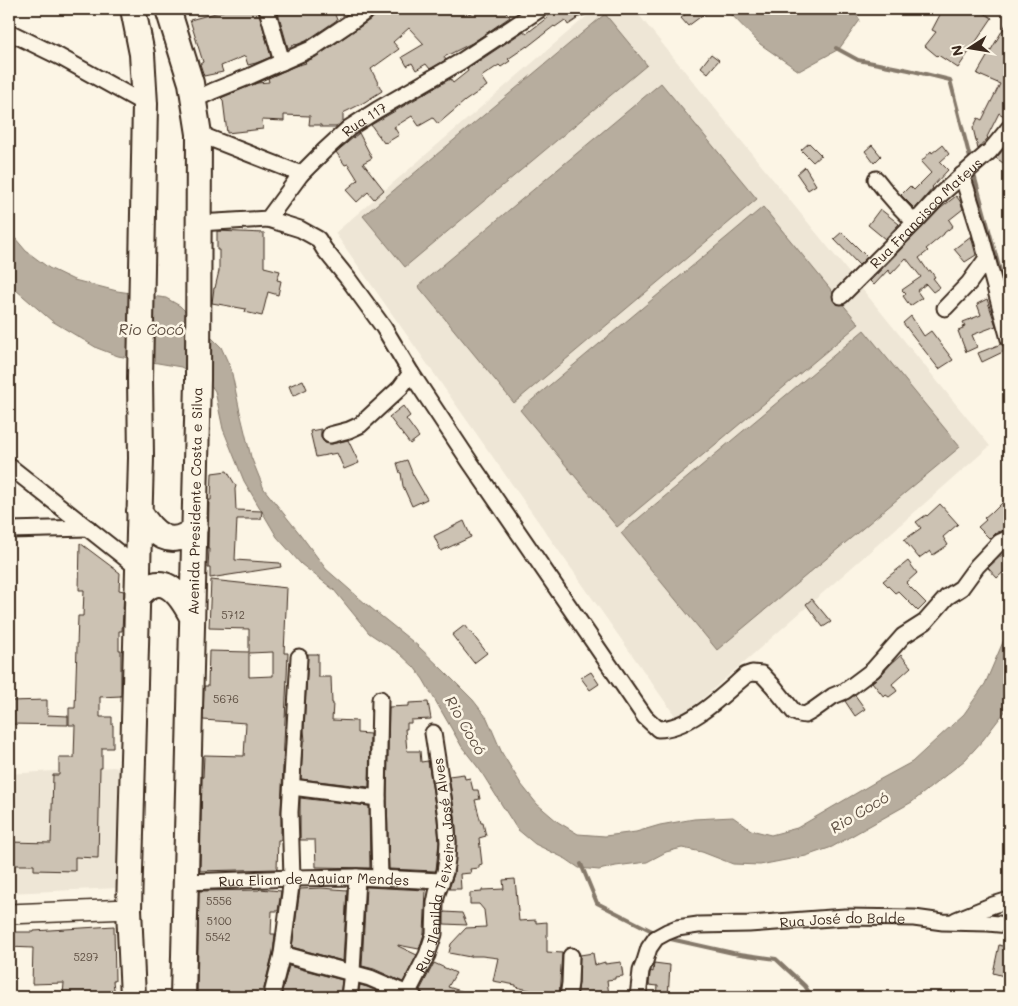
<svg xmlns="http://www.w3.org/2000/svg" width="1018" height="1006" font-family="Mali,sans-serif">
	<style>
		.built { fill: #eee6d6 }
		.water { fill: #b7ad9e; stroke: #85796b }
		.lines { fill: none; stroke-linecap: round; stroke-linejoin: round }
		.stream { stroke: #85796b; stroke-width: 4 }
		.building { fill: #ccc2b3; stroke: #3b2a1e; fill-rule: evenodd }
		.minor-casing { stroke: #3b2a1e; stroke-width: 19 }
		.tertiary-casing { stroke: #3b2a1e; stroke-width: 22 }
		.primary-casing { stroke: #3b2a1e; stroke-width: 28 }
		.minor { stroke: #fcf5e5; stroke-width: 15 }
		.tertiary { stroke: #fcf5e5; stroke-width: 19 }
		.primary { stroke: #fcf5e5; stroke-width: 24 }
		.labels { text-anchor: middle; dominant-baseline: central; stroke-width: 5; stroke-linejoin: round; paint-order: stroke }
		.number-label { font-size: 11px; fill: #5f5043 }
		.street-label { font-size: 14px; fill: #3b2a1e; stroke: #fcf5e5 }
		.water-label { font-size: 15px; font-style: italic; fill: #605144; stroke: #fcf5e5 }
	</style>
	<rect width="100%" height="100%" fill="#fcf5e5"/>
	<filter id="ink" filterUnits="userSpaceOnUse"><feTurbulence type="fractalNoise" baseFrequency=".02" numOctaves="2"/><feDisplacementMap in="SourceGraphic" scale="10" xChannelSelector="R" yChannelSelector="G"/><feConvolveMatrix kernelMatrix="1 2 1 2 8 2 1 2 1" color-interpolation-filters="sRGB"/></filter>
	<g filter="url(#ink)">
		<path class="built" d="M595,9H634L990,446L678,720L335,233Z
			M113,767L120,768L118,888L9,893V774Z"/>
		<path class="water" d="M726,9H852L860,20L839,49L799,71L760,44Z
			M605,14L647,65L405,267L363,216Z
			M661,83L757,199L514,403L418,286Z
			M763,207L859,324L617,527L520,410Z
			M9,231L26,251L49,268L74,280L117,291L166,298L180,306L221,347L231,369L240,412L251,457L264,489L300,534L326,569L366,604L418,646L442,669L473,700L487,718L502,753L521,784L537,804L558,822L578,834L605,836L636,832L660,825L694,819L733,817L751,830L771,835L797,828L877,781L912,762L964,714L985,684L1009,628V706L983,740L965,760L912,802L832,847L806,856L760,865L733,864L702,852L682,848L666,852L647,862L616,866L599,870L579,868L566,859L535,844L517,829L480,770L462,747L423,679L414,667L399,653L369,633L334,590L301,564L277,537L244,481L223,429L215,391L210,384L181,367L129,358L118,356L97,348L52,321L9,284Z
			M864,330L960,447L717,650L621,533Z"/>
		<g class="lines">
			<path class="stream" d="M836,48L858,60L909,70L950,80L971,162
				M973,171L1009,304
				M581,864L597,903L656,933
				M666,938L733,953L776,959L805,986L812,997"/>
		</g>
		<path class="building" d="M230,9H258L271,57L256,63L248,65L245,56L221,66L223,72L204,76L200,64L203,62L190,20Z
			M277,9H331L332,13L334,12L337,20L306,41L296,45V44L288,48Z
			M378,9H466L469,14L479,9H504L510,17L472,43L444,57L446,60L430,69L426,64L416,70L412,63L407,66L402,57L424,44L409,28L393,42L399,49L371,69L382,91L363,103L343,113V121L337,127H321V125H309L310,116L284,115V121L262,120L263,129L227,133L223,100L221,98L257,83L269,82L268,78L295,66L306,63L305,62L316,57L374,17L377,13Z
			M554,9H599L600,10L576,18L577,19L568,25L565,20L555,27L554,26L527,47V46L508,59L510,61L501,67L499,65L481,77L487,86L465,101L438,124L433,118L419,126L412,116L394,127L399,135L386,143L385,142L384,143L371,125L450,79L453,83L468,71L467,69L524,31L526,34L548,17L547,15L549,13Z
			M692,9H711L688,26L681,18Z
			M943,9H978L992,18L958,68L938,55L937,56L925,46L936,32L932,30Z
			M1009,19V119L999,113L987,137L988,138L978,149L973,128L978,118L982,120L1000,84L977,74Z
			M711,54L719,60L708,73L701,67Z
			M359,133L372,158L363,163L384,190L374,199L368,192L357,202L346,190L358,180L348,164L345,165L336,152Z
			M809,143L821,155L813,162L801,150Z
			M872,145L881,156L874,163L865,151Z
			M942,145L949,154L940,162L948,170L932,187L933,188L915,209L901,195L910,186L914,190L931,173L921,162L931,151L932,153Z
			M1005,148L1009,150V167L996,158Z
			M805,167L816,185L808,190L797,174Z
			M956,196L960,201L963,209L949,220L953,226L944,233V234L926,249L928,251L919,258L928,271L930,270L935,277L933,278L940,287L933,292L926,284L917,291L922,298L910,306L903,296L906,294L902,290L921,277L906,258L891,274L888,270L874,285L870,281L941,208Z
			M880,209L899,224L885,239L868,225Z
			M217,231L264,233V267L280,271L277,280L281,281L278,295L268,292L262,316L245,312L246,309L212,303L214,288H215L219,271V250H217Z
			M842,232L867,257L859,265L834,239Z
			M971,236L976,255L965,262L954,249Z
			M987,299L996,326L972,335L977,347L966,352L958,331L963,329L962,327L965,326L963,322L981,315L977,304Z
			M911,316L924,336L931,331L953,360L939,369L903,323Z
			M1001,344L1003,346L1009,349L982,362L978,353Z
			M303,380L307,389L293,396L289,386Z
			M403,406L410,416L406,419L419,437L410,444L389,417Z
			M321,429V438L325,443L332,444L348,440L359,463L344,469L337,453L316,457L310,431Z
			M407,460L413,475L427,499L412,506L403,486L401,473H400L397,463Z
			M227,471L236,486L235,489L236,510L262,511L261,519H237L235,560L280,563L281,567L210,578V568H208L209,549H208L209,500H211L212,473Z
			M1009,496V529L997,532L990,539L978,527L986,520L984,518L991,512L992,513Z
			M940,504L958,524L943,537L948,545L933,555L930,551L926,554V553L919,558L904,540L921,528L916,522L926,515L927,516Z
			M464,521L471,537L441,551L434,536Z
			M80,543L120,573L119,590L124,591L122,631H119V650H121V696L100,697V717H112V725H113V748H102V768H100L98,858L75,857V871L34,870V865H9V842L51,843L53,775H59V758H74L75,725H69V708H75L78,616H83L84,590H79Z
			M1009,548V567L997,578L988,568Z
			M908,561L917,573L906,583L926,603L918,611L898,591L895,593L883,581Z
			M211,580L287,588L284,653H288L281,811V840H278L277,869L200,871L202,777H203L204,755L244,756L246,723L203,720L204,686H208L209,651L249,652V629L209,628ZM273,652V676L249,677V653Z
			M812,599L831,622L823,627L806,604Z
			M465,625L487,653L474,663L452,635Z
			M308,654H318V677H331L332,703H333L332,720L357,721V733L370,734L369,787L301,779L303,741H305L304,730Z
			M901,655L911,667L892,684L897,691L889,697L886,695L884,697L872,682L880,676L891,664Z
			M591,672L599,684L590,690L581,678Z
			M855,695L865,709L855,716L845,701Z
			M47,700V715L68,716V725L9,724V701Z
			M428,702L431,719L411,720V723H407V729H405L407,751H420L421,762L428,761L437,818L439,842L436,870L435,871L389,869L387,798L389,707L409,706V703Z
			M464,774L465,779L470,778L473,790H478L480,799L475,800L481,823H483L486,836L479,838L482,864L479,865V868L470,869L471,873L460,874L461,889H449L454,874L457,843L455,816L449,776Z
			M300,798L369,806L370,868L316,867L315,840H300Z
			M515,879L519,921L536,920V923L547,922V952L562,953L559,997H541L542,993L516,987V985L493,981L498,958L482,956H470V957L449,953L451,944L466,928L486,927L484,910L479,904H470V893L482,892V890L504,889L503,880Z
			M366,887L426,890L424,934L419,949L398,945V946L417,955L403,982L374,969L362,966Z
			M321,888L347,890L343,961L292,947L300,889Z
			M260,889L281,891L278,911H272L271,934H275L273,952L264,988V997H197L199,891L259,890Z
			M444,912L462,913L467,925L444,924Z
			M114,926L115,981H113L115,997H73V995H63L64,983L32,984L33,948L9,947V932H34V931Z
			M999,945L1009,948V968L1007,977L993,973Z
			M593,953L595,965L605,962V964L621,962L623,976L615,977V979L607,980L609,995H603L604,997H577L579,983L580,955Z
			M434,963L456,973L448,987L474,995V997H423L422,992L420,990Z
			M654,963L670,965L668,997H657L658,986L649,985L650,973L651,971L653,972Z
			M289,966L342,980L340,997H282V991Z
			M360,985L367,987L391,997H358Z"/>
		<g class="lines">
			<g class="minor-casing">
				<g id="minor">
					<path d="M267,9L282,62"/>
					<path d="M9,32L60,57L145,104"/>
					<path d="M194,100L213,91L248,77L311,49L351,22L369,9"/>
					<path d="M199,134L301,174"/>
					<path d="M962,175L980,232L1009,339"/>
					<path d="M876,179C889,196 899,208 915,222"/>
					<path d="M268,219L300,229L318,239L324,249L349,280L384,328L411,373L470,462L645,717L658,729C690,729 723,695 746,675L752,673L762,674L774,687L794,712L799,714L805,715L812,711L833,696L845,691L873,670L903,636L925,622L947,597L961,588L977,566L1000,542L1009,538"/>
					<path id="s1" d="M199,223L268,219L301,174L324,151L349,128L377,110L460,62L540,9"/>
					<path id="s2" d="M841,296L915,222L941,194L990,151L1009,128"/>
					<path d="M945,308L969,283L987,258"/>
					<path d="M330,435L349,430L360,425L400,388L411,373"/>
					<path d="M9,466L138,568"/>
					<path d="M9,530L88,528"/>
					<path d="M380,699L378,798L380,878"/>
					<path d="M292,787L378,798"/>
					<path id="s3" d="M186,882L292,878L357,877L441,881"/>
					<path d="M956,920L993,905L1009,900"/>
					<path d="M282,954L370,978L414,997"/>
					<path id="s4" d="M407,994L427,955L434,934L435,903L437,893L445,872L447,859L448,842L446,817L433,733"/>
					<path d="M273,997V990L282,954L292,878L290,812L299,657"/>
					<path d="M349,997L352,972L357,877"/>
					<path d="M568,997L570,983L571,956"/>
					<path id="s5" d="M638,997L641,971L645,961L649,948L656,938L667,932L677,928L698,925L749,924L845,917L914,918L943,922L988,923L1009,925"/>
				</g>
			</g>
			<g class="tertiary-casing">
				<path id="tertiary" d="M9,914L129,909"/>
			</g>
			<g class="primary-casing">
				<path id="primary" d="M168,9L191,83L199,134L198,380L183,997
					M139,511C153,534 171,551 195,528
					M137,598C161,568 179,592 192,617
					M133,997L129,909L141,458L140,378L145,104L142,54L133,9"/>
			</g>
			<use href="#minor" class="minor"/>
			<use href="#tertiary" class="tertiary"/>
			<use href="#primary" class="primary"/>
		</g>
	</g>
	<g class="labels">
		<g class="number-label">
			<text x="233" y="614">5712</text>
			<text x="226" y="698">5676</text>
			<text x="219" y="900">5556</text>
			<text x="219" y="920">5100</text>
			<text x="218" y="936">5542</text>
			<text x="86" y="956">5297</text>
		</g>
		<g class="street-label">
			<text stroke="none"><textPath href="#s1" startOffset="209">Rua 117</textPath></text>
			<text stroke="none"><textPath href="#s2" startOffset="119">Rua Francisco Mateus</textPath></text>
			<text transform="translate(195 501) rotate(-89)">Avenida Presidente Costa e Silva</text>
			<text stroke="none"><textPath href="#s4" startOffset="135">Rua Ilenilda Teixeira José Alves</textPath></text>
			<text stroke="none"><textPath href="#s3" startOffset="128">Rua Elian de Aguiar Mendes</textPath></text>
			<text stroke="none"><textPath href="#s5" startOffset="252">Rua José do Balde</textPath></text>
		</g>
		<g class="water-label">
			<text x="151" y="329">Rio Cocó</text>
			<text transform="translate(466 725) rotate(60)">Rio Cocó</text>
			<text transform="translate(859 812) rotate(-31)">Rio Cocó</text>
		</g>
	</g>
	<rect width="1018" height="1006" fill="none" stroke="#fcf5e5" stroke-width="30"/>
	<rect x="15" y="15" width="988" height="976" fill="none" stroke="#3b2a1e" stroke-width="2" filter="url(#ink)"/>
	<g transform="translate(970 48) rotate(258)" stroke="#fcf5e5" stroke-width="4" paint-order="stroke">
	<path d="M0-4L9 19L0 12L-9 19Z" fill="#3b2a1e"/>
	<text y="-8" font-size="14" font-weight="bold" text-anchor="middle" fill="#3b2a1e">N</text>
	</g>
</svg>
